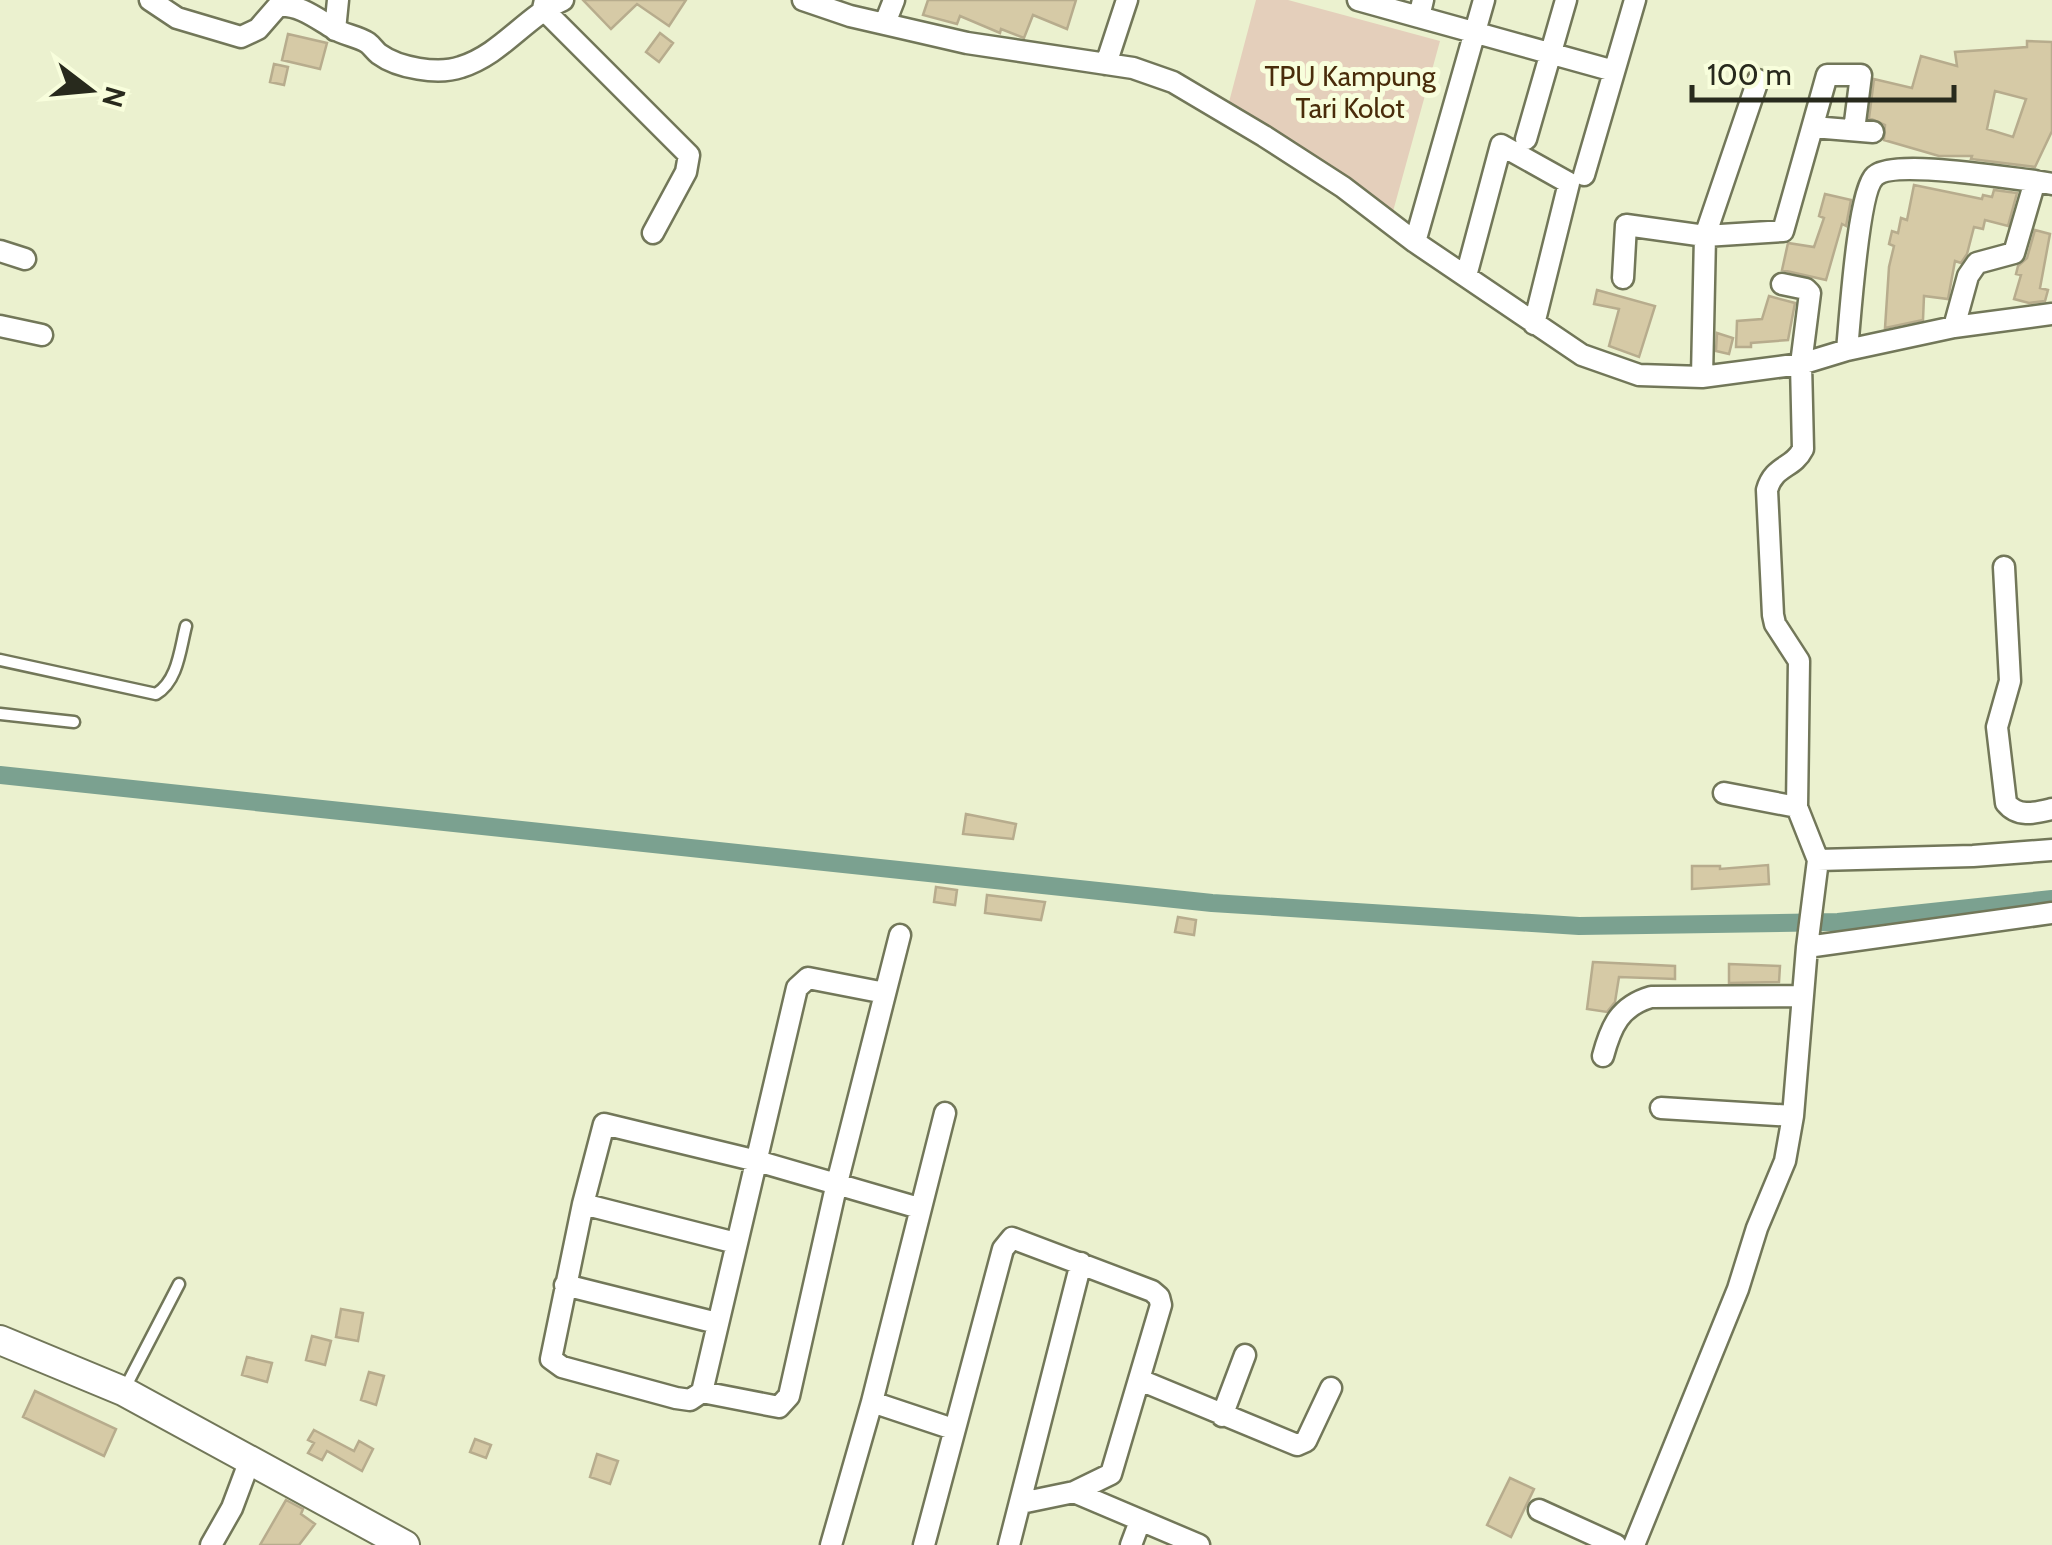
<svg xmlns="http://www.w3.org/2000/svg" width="2052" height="1545" font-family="Cabin,sans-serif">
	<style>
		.green { fill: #e4cfbb }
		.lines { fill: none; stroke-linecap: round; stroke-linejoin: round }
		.canal { stroke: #7ba190; stroke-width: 18 }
		.building { fill: #d6caa6; stroke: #b7ac8d; stroke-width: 2.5; fill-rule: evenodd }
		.lane-casing { stroke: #727759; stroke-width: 15 }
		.street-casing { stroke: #727759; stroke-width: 25 }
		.secondary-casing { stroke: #727759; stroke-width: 32 }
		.lane { stroke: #fff; stroke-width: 10 }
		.street { stroke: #fff; stroke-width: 20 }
		.secondary { stroke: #fff; stroke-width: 28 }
		.labels { text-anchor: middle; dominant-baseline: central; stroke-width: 10; stroke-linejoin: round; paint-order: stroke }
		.park-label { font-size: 28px; fill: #492c0a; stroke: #f8fedc }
	</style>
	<rect width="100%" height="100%" fill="#ebf1cf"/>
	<path class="green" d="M1256,0H1288L1440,41L1392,215L1305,151L1229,102Z"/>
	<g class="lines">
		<path class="canal" d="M0,775L1212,903L1579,926L1838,922L2052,899"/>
	</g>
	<path class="building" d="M583,0H686L669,26L637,4L611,29Z
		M928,0H1076L1067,29L1033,15L1024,38L1001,29L1000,33L960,16L957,24L923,15Z
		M660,33L673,43L659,62L646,52Z
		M288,34L327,43L320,69L282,60Z
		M2027,41L2052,42V131L2035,167L1971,159L1972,156H1939L1884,140L1885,125L1869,118L1874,79L1912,88L1921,56L1957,66L1955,52L2027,47ZM1995,91L2026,99L2013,137L1987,129Z
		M274,64L288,67L284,85L270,82Z
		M1914,185L1982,199L1983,195L1992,197L1994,190L2017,193L2008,226L1985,220L1983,229L1974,227L1967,254L1961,263L1955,261L1948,299L1924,296L1923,320L1885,328L1889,267L1894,246L1889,244L1892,231L1898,233L1901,218L1907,220Z
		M1825,194L1851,200L1846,226L1842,224L1826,280L1782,270L1788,243L1814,247L1824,218L1819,216Z
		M2035,230L2050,234L2040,288L2048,290L2045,301L2029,303L2014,299L2021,275L2016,274L2018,266L2027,258Z
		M1597,290L1655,306L1639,357L1609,346L1619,309L1594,304Z
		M1769,296L1795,303L1788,340L1751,343V347H1736L1737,321L1762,319Z
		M1717,333L1733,338L1729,354L1716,351Z
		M966,814L1016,824L1013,839L963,834Z
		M1768,865L1769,884L1692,889V866H1720V869Z
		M936,887L957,890L955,905L934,902Z
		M987,895L1045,902L1041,920L985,913Z
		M1178,917L1196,920L1194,935L1175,932Z
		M1593,962L1675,966V979L1619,977L1615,1002L1607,1012L1587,1009Z
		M1729,964L1780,966L1779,982L1729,983Z
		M341,1309L363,1313L358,1341L336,1337Z
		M312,1336L331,1341L325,1365L306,1360Z
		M247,1357L272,1363L267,1382L242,1375Z
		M369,1372L384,1376L376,1405L361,1400Z
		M35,1391L116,1429L104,1456L23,1417Z
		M314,1430L354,1451L359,1441L373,1449L362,1471L327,1451L322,1460L308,1453L314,1443L308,1440Z
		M475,1439L491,1445L486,1458L470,1452Z
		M597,1454L618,1461L610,1484L590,1477Z
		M1510,1478L1534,1489L1511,1537L1487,1525Z
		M286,1500L303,1509L301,1514L315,1524L299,1545H260Z"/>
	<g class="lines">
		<g class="lane-casing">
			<path id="lane" d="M0,660L156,694C178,681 180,649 186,626
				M0,714L74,722
				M124,1390L179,1284"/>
		</g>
		<g class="street-casing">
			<path id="street" d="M150,0L177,18L241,37L258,29L278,6C299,4 316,18 333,28C343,35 358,36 368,43C372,46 375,51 379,54C398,68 438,75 461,67C502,54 525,17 563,0
				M545,0L543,9L689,155L686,172L653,233
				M803,0L850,16L967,43L1133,68L1173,82L1264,136L1343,187L1415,242L1582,355L1639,375L1702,377L1801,364L1847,350L1954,327L2052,314
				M1358,0L1419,17
				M1423,0L1419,17L1614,71
				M885,23L894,0
				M335,30L338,0
				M1106,64L1127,0
				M1813,127L1873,132
				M1526,139L1566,0
				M1584,175L1635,0
				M1415,242L1484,0
				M0,251L25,259
				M1466,276L1501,145L1569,183L1534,324
				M1623,278L1626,225L1705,236L1758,80
				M0,326L42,335
				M1954,327L1968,276L1977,263L2014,253L2035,181L2052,184
				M1847,350C1850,320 1858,191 1875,176C1894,159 2006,178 2035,181
				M1702,377L1705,236L1783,231L1827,75H1861L1854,130
				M2004,567L2010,681L1997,727L2006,803C2018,818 2035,813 2052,809
				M1724,793L1797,807
				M1818,860L1973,856L2052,850
				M1807,947L2052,913
				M885,993L808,978L797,988L702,1392L690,1400L676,1398L562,1367L551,1359L583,1204L604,1124L757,1161L919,1208
				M1603,1056C1611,1026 1620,1006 1651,997L1803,996
				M1661,1108L1793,1116
				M583,1204L736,1243
				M565,1285L717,1323
				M1140,1380L1297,1445L1306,1441L1331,1388
				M702,1392L779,1407L789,1396L836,1187L900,935
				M872,1402L953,1429
				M1222,1416L1245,1355
				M1074,1492L1199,1545
				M1539,1510L1616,1545
				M211,1545L232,1508L250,1460
				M831,1545L872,1402L945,1113
				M924,1545L1003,1249L1012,1238L1152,1291L1159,1297L1161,1305L1111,1474L1074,1492L1021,1503
				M1009,1545L1081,1263
				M1131,1545L1140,1521
				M1634,1545L1738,1289L1757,1228L1785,1161L1793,1116L1807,947L1818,860L1797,807L1799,661L1775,624L1773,615L1767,490C1774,465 1793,469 1803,449L1801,364L1810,293L1806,289L1782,284"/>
		</g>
		<g class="secondary-casing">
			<path id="secondary" d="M0,1340L123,1391L405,1545"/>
		</g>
		<use href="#lane" class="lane"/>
		<use href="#street" class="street"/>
		<use href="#secondary" class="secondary"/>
	</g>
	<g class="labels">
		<g class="park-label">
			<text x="1350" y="76">TPU Kampung<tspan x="1350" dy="32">Tari Kolot</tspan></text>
		</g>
	</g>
	<g transform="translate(90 90) rotate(106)" stroke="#f8fedc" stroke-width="8" paint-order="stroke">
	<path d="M0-8L18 38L0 25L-18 38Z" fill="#282a1d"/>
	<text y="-15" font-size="28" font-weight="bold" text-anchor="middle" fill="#282a1d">N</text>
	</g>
	<path d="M1692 85v15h262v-15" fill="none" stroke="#282a1d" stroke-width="5"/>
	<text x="1707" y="85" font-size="30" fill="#282a1d" stroke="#f8fedc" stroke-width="8" paint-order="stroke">100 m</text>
</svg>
